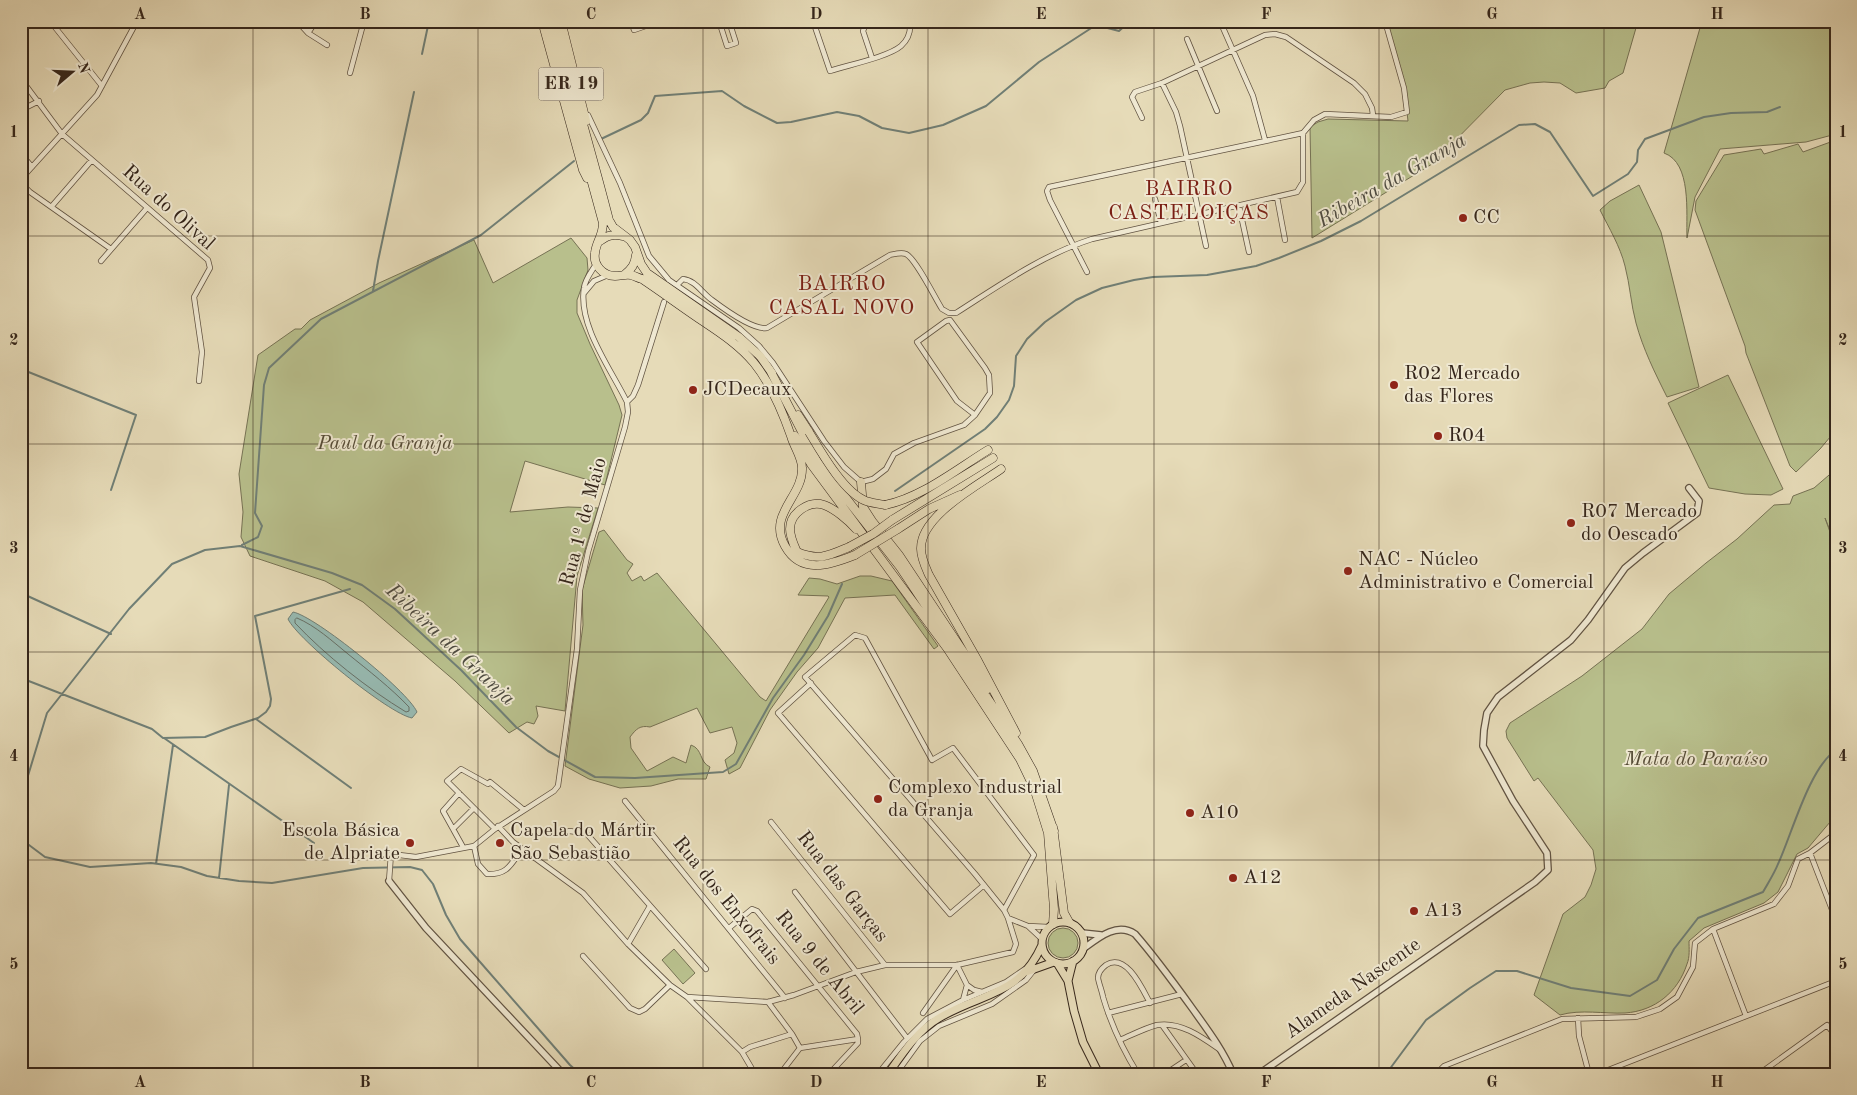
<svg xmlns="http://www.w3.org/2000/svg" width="1857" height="1095" font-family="'Old Standard TT',serif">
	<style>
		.green { fill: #b8bf8c; stroke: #767254 }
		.water { fill: #97bbb3; stroke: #707f76 }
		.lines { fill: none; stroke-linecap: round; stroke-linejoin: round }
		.shore { stroke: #667067; stroke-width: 1 }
		.stream { stroke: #707f76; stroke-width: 2 }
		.minor-casing { stroke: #615342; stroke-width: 6 }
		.tertiary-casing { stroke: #615342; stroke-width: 8 }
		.primary-casing { stroke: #35261b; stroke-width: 9 }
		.trunk-casing { stroke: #35261b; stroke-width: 9 }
		.minor { stroke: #efe8d1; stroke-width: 4.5 }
		.tertiary { stroke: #efe8d1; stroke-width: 5.5 }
		.primary { stroke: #e6dbb8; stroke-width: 7 }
		.trunk { stroke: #e6dbb8; stroke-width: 8 }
		.trunk-bridge-casing { stroke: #35261b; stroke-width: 9; stroke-linecap: butt }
		.trunk-bridge { stroke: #e6dbb8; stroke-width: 8 }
		.grid { fill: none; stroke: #35261b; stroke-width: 1; stroke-opacity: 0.55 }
		.poi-dot { fill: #8f2418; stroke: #efe8d1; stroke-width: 2 }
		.labels { text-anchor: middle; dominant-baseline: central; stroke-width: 4; stroke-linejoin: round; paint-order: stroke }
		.shield { fill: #efe8d1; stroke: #6d6052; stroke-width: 1 }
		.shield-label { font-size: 19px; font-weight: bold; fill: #35261b }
		.street-label { font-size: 20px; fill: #35261b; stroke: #efe8d1 }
		.poi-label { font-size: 20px; fill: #35261b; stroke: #efe8d1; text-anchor: start }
		.park-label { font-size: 20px; font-style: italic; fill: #564c37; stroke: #efe8d1 }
		.water-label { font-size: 21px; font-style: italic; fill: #4e4b41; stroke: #efe8d1 }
		.neighbourhood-label { font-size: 21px; letter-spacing: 1px; fill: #7a1f14; stroke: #efe8d1 }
		.neatline { fill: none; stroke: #35261b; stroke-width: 2 }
		.grid-label { font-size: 16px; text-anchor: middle; font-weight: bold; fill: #35261b }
	</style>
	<rect width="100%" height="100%" fill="#e6dbb8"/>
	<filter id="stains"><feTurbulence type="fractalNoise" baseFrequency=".004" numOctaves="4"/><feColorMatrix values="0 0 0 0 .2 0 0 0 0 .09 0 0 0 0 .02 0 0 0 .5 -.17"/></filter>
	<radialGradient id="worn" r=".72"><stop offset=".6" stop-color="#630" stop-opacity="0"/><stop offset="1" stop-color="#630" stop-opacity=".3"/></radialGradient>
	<path class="green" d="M1383,21H1638L1623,73L1609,81L1605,88L1576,93L1560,83L1544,82L1530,83L1505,90L1432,164L1312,238L1310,127L1318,122L1328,119L1408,121L1404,86Z
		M1702,21H1836V134L1806,142L1720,149L1695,197L1687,238C1686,213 1692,163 1664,153Z
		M1836,140V430L1820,449L1796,472L1790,466L1746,353L1745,346L1695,210L1696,201L1724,155L1761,149L1764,154L1798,144L1803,152Z
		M1639,185L1661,232L1699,387L1667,397C1655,373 1643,349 1636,323C1631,305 1630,285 1625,266C1620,246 1609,228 1600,210L1610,201Z
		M571,238L587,258L588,270L577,300V313L590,344L619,405L622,415L605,485L525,461L510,512L568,507L598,508L577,576L565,711L536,706L538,716L534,724L527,722L509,733L455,681L363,602L325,581L250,556L241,537L243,512L239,474L258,355L295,329H301L310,320L379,283L474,240L493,283Z
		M1728,375L1783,489L1771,495L1745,494L1709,488L1668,403Z
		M1836,469V545L1825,518L1836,549V815L1808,848L1797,854L1778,892L1764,903L1704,928L1689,941C1689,948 1690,957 1687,964C1678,992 1655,1011 1625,1013C1604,1014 1581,1009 1560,1015L1534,995L1563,914L1585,897L1591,885L1596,869L1593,850L1538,778L1534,781L1507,738L1506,731L1510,723L1582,676L1642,629L1669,594L1706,563L1737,539L1774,505L1790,504L1793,496L1814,488Z
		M604,530L627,560L633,564L627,573L632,581L641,576L644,581L657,573L760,697L766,701L829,597L828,596L798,595L809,578L820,579L837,584L860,576H871L892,581L938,646L934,649L895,595L845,598L818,648L797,672L770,710L740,768L729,774L725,760L734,753L737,743L732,727L710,733L697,708L650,727C640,725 636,729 630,737L631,748L647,771L673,757L686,763L691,745C703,749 699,762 710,767L706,779H678L651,786L620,788L589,779L565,766L580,648L583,625L582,590L599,532Z
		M1048 943a15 15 0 1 1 30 0a15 15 0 1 1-30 0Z
		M674,949L695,973L683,984L662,960Z"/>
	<path class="water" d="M293,612C315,616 408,691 417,712L412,718C389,714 297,639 288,619Z"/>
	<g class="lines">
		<path class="shore" d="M297,618C316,626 332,641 348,654C369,671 391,688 409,707V711L406,712C368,689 325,655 295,623V620Z"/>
		<path class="stream" d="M422,54L429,21
			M601,139L641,120L648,113L655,96L722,91L744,106L777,123L791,122L837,112L859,116L882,128L909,133L943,125L986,106L1039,62L1096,25L1119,31L1130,21
			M373,291L378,261L414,92
			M21,369L136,415L111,490
			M895,491L985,429L997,417L1009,400L1014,386L1016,356L1027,339L1045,322L1076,300L1102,288L1134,280L1153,277L1207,275L1256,266L1279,258L1321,241L1361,221L1519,125L1535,124L1550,132L1593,196L1628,174L1637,162L1638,150L1645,139L1704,117L1731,113L1767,112L1780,107
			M242,545L258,537L262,526L255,513L264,385L269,368L321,319L481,235L574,161
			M21,593L111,634
			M21,678L152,729L163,738L205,737L231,727L258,718L266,712L270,706L271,699L255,616L350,589
			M256,719L351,788
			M164,738L314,843
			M21,790L27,779L47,713L129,609L172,564L205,550L240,546L332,573L362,585L395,609L461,670L516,727L548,751L595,777L635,778L723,772L736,764L773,698L804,655L828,616L842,584
			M21,839L45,857L90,867L151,863L181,867L207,876L239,881L272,883L363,868L410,867L422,870L433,884L446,915L460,939L570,1065L580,1074
			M156,864L173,745
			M219,878L229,785
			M1386,1074L1426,1020L1470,988L1496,971H1517L1571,988L1630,996L1657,980L1674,949L1698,918L1763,892C1768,883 1774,874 1778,864C1792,834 1809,768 1836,750"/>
		<g class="minor-casing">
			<path id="minor" d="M50,21L102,86
				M297,21L308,33L327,45
				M438,21H452
				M631,21L634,30L660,21
				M719,21L727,46L736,43L729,21
				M813,21L830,71C848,65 888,57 901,46C908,40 911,31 910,21
				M867,21L863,31L872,58
				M1220,21L1253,96L1265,140
				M21,23L24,21
				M308,33L316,21
				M1187,39L1217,111
				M350,73L364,21
				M21,79L62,134L208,260L210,268L194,297L202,352L199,381
				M1162,83L1176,112L1180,126L1206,246
				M21,110L39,101
				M588,115L620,183L649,256L669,280L739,328L759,346L773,363L824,441L844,467L861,482L873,479L886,469L894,454L914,443L964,425L975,415L990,393L989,375L985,368L950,320L946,321L917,342L957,401L975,415
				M1142,118L1132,97L1135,92L1162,83L1265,35L1275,34L1286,37L1354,83L1365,94L1372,108L1373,115
				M21,154L32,167
				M21,179L97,95L137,21
				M21,183L30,192L111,249
				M1277,197L1285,240
				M1155,199L1161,223
				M52,206L91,161
				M1239,206L1249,252
				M101,261L147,208
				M1087,272L1050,200L1047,191L1049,187L1303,133L1314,120L1325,114L1391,117L1407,112L1404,88L1385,21
				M677,285L683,279C695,280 702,293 712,300C724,309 753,330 767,328L890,255C895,254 901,252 906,254C916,259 935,298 942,309L949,313H956C1000,285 1042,255 1092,239L1297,192L1303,182V133
				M584,293L594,281L608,275
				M627,402L633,396L638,385L664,302
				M811,683L778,713L950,914L984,885
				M459,793L443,811L463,847
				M625,801L785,998
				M771,822L885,965
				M498,826L513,842L583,893L628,944L670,985L687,997L768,1002L794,995L856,972L885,965H957L1013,952L1016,944L1008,918L1004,910L975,874L805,677L855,635L865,638L932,760L953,748L1034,855L1004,910
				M453,829L474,808
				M495,829L447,781L461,769L488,784L490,782L524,810
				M569,831L586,833L706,969
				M474,846L495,829L554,791L558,786L577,649L580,590L588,552L625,427L628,412L627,402C611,369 578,326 584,288C585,279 592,271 596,264
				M474,846L478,864L487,874C508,875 511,864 522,849
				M1810,853L1836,920
				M389,881L391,854L416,857L474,846
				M795,892L907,1038
				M1008,918L1028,926L1042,939
				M1028,926L1049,927
				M729,928L752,909L757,911L857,1034L858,1039
				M1713,929L1746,1016
				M628,944L650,906
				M583,956L630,1008L639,1012L645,1009L670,985
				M957,965L967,985L963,1000
				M967,985L974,990L982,992
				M687,997L742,1052L755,1074
				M768,1002L792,1034
				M923,1013L957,965
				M1108,1013L1182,994
				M1578,1018L1579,1036L1589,1074
				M1162,1025L1197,1074
				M1120,1040C1132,1035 1145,1028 1157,1025C1180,1021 1202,1037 1219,1049
				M800,1048L858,1039
				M742,1052L750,1047L792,1034L800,1048L780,1074
				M829,1074L858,1043V1039
				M878,1074L904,1042L927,1019L963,1000L1006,982L1025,969
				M896,1074L920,1041L939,1026L992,1004L1026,980L1034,970
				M1138,1074C1123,1050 1111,1024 1103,997C1102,991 1099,984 1098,978C1098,973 1102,968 1106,965C1126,952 1142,988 1150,1003
				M1165,1074L1186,1060
				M1441,1074V1069L1444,1066L1562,1019L1636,1017L1660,1009L1677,997L1693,967L1695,943L1713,929L1774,904L1788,886L1798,859L1810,853L1836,833
				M1598,1074L1836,981
				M1759,1074L1827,1025L1836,1036"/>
		</g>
		<g class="tertiary-casing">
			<path id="tertiary" d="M389,881L426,928L563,1074
				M1082,933L1101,935
				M1083,949C1099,937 1117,922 1135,934C1156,958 1174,983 1192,1008C1207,1029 1223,1050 1233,1074
				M1259,1074L1535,882L1548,870L1547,853L1513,801L1483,746L1484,730L1487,713L1498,697L1571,640L1588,620L1625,568L1643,553L1697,513L1699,501L1689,488"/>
		</g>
		<g class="primary-casing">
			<path id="primary" d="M1042 943a21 21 0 1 1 42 0a21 21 0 1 1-42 0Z
				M1073,961L1068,981L1074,1011L1083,1042L1099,1074
				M1057,963L1068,981
				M1026,972L1054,962
				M888,1074C902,1054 918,1030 939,1018C982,992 1019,997 1042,945"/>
		</g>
		<g class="trunk-casing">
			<path id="trunk" d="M542,21L583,170L587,178
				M548,21L603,223C603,236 596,242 595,253C593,265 603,276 615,276C621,276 625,274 631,275C635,276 638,278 642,279C663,293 683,308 704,322C722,334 740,346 754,363C771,384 782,410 791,436C794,447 802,457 802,468C803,497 767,514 785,546C801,575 830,565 855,555
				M555,21C572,88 592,153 609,220L613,227L630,240L635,247L641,264L647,273L739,337L760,356L772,373
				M561,21L586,121
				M600,241C608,235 613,234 623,236
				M624,275C632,269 635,264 636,255
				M770,370L817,461L900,567L1018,744L1033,771L1054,831
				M798,415L809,432
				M795,436L811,464L947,648L1020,759L1034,788L1048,833L1054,909L1053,924
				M1001,469C977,486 920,516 921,549C921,558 925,566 929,575L978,661L1016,733
				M861,482L863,507L872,521L899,555L988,689
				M885,505C921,498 957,469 988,450
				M892,520L993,458
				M898,529L929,509L960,495
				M849,547C828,556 819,561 797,552C794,545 790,537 790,529C790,513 809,500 824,505C835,509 848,520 856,529
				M1053,827L1064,913L1069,922"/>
		</g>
		<use href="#minor" class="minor"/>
		<use href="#tertiary" class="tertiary"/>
		<use href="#primary" class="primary"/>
		<use href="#trunk" class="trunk"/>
		<g class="trunk-bridge-casing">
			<path id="trunk-bridge" d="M809,432C821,452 844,493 866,501C872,503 879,504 885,505
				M849,547L873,534L892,520
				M855,555L898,529"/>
		</g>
		<use href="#trunk-bridge" class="trunk-bridge"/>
	</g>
	<path class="grid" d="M253,21V1074M478,21V1074M703,21V1074M928,21V1074M1154,21V1074M1379,21V1074M1604,21V1074M21,236H1836M21,444H1836M21,652H1836M21,860H1836"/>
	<g class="poi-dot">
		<circle cx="1463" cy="218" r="5"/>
		<circle cx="1394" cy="385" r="5"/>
		<circle cx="693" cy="390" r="5"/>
		<circle cx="1438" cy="436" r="5"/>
		<circle cx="1571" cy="523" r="5"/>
		<circle cx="1348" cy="571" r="5"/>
		<circle cx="878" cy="799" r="5"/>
		<circle cx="1190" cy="813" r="5"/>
		<circle cx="410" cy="843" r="5"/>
		<circle cx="500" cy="843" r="5"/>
		<circle cx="1233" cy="878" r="5"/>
		<circle cx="1414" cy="911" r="5"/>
	</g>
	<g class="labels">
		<rect class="shield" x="538.5" y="67.5" width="65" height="33" rx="4"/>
		<g class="shield-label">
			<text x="571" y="84">ER 19</text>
		</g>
		<g class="street-label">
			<text transform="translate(168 208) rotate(42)">Rua do Olival</text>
			<text transform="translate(584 522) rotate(-75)">Rua 1º de Maio</text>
			<text transform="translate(842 887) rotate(52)">Rua das Garças</text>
			<text transform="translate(726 901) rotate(51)">Rua dos Enxofrais</text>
			<text transform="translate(819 963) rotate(51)">Rua 9 de Abril</text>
			<text transform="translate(1353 989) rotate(-35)">Alameda Nascente</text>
		</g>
		<g class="poi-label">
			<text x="1473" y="218">CC</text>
			<text x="1404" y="374">R02 Mercado<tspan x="1404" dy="23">das Flores</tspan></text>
			<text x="703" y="390">JCDecaux</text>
			<text x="1448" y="436">R04</text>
			<text x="1581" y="512">R07 Mercado<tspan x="1581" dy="23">do Oescado</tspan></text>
			<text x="1358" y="560">NAC - Núcleo<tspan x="1358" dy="23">Administrativo e Comercial</tspan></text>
			<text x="888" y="788">Complexo Industrial<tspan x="888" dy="23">da Granja</tspan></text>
			<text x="1200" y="813">A10</text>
			<text x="400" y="831" text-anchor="end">Escola Básica<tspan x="400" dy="23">de Alpriate</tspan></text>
			<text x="510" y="831">Capela do Mártir<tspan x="510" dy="23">São Sebastião</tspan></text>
			<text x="1243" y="878">A12</text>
			<text x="1424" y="911">A13</text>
		</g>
		<g class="park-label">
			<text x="385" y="444">Paul da Granja</text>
			<text x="1696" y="760">Mata do Paraíso</text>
		</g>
		<g class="water-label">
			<text transform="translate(1392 181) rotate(-30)">Ribeira da Granja</text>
			<text transform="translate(450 645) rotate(43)">Ribeira da Granja</text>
		</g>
		<g class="neighbourhood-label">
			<text x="1189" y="189">BAIRRO<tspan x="1189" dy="24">CASTELOIÇAS</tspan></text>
			<text x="842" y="284">BAIRRO<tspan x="842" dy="24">CASAL NOVO</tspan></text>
		</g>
	</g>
	<rect width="1857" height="1095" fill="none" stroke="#e6dbb8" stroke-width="55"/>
	<g transform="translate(72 72) rotate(71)" stroke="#efe8d1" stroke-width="4" paint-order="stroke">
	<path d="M0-4L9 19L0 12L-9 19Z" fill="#35261b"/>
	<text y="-8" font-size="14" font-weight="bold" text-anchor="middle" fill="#35261b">N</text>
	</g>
	<rect x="28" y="28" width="1802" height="1040" class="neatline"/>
	<g class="grid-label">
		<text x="140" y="19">A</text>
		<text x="365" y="19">B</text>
		<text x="591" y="19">C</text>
		<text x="816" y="19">D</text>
		<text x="1041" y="19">E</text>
		<text x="1266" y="19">F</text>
		<text x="1492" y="19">G</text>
		<text x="1717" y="19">H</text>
		<text x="14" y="137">1</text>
		<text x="1843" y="137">1</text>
		<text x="14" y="345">2</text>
		<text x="1843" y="345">2</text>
		<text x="14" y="553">3</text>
		<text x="1843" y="553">3</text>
		<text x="14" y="761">4</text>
		<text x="1843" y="761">4</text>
		<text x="14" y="969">5</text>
		<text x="1843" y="969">5</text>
		<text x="140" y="1087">A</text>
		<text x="365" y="1087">B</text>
		<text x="591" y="1087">C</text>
		<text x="816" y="1087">D</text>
		<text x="1041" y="1087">E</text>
		<text x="1266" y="1087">F</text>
		<text x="1492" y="1087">G</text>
		<text x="1717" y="1087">H</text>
	</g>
	<rect width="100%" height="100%" filter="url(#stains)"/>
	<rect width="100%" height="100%" fill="url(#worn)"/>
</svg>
